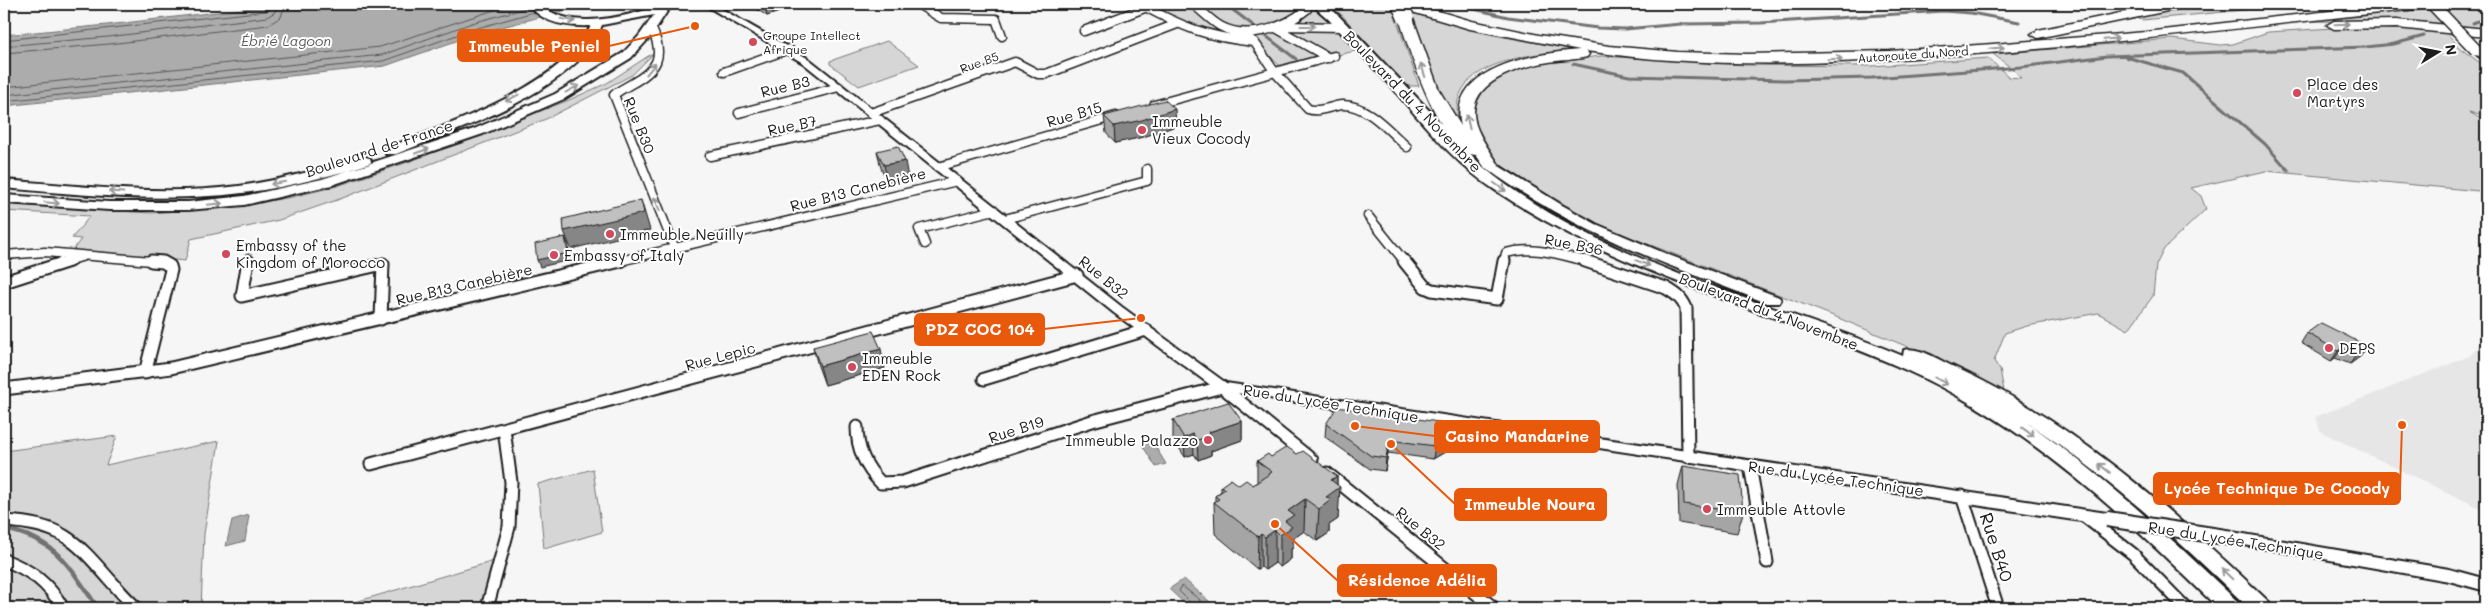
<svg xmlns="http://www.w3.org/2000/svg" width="2490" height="612" font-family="Mali,sans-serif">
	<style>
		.built { fill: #e6e6e6 }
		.green { fill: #d6d6d6; stroke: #797979 }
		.water { fill: #acacac; stroke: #727272 }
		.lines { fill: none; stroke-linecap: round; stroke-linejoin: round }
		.shore { stroke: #565656; stroke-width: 1 }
		.stream-far1 { stroke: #727272; stroke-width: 3 }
		.stream { stroke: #727272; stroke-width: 4.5 }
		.minor-far1-casing { stroke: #1c1c1c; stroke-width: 11 }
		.minor-casing { stroke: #1c1c1c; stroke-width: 15 }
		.tertiary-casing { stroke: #1c1c1c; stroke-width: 4 }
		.secondary-casing { stroke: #1c1c1c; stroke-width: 4 }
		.primary-casing { stroke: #1c1c1c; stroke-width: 4 }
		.motorway-casing { stroke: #1c1c1c; stroke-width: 3 }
		.minor-far1 { stroke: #fff; stroke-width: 8 }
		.minor { stroke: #fff; stroke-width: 11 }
		.tertiary { fill: #fff; fill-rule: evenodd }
		.secondary { fill: #fff; fill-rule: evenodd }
		.primary { fill: #fff; fill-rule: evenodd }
		.motorway { fill: #fff; fill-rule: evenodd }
		.tertiary-bridge-far1-casing { stroke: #1c1c1c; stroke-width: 14; stroke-linecap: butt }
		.tertiary-bridge-casing { stroke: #1c1c1c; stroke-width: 18; stroke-linecap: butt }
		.motorway-bridge-casing { stroke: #1c1c1c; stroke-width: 19; stroke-linecap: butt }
		.tertiary-bridge-far1 { stroke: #fff; stroke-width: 11 }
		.tertiary-bridge { stroke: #fff; stroke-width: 14 }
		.motorway-bridge { stroke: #fff; stroke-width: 16 }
		.wall { fill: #a5a5a5; stroke: #1c1c1c }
		.shaded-wall { fill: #868686; stroke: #1c1c1c }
		.building { fill: #c0c0c0; stroke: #1c1c1c }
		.oneway { stroke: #999 }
		.poi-dot { fill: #d1495b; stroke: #fff; stroke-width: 2 }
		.labels { text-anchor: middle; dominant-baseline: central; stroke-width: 4; stroke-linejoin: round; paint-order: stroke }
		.far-poi-label { font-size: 12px; fill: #1c1c1c; stroke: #fff; text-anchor: start }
		.far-street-label { font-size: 12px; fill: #1c1c1c; stroke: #fff }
		.far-water-label { font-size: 14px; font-style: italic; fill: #5d5d5d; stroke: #fff }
		.poi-label { font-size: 15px; fill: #1c1c1c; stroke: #fff; text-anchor: start }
		.street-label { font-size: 15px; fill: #1c1c1c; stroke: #fff }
		.near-street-label { font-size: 18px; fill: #1c1c1c; stroke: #fff }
		.leader { fill: none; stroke: #e8590c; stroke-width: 2 }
		.callout-dot { fill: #e8590c; stroke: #fff; stroke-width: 2 }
		.callout { fill: #e8590c; stroke: #e8590c; stroke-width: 2 }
		.callout-label { font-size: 16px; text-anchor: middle; font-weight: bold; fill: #fff }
	</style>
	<rect width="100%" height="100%" fill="#f6f6f6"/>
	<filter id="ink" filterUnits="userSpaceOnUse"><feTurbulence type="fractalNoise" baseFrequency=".02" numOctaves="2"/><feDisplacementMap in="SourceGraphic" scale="10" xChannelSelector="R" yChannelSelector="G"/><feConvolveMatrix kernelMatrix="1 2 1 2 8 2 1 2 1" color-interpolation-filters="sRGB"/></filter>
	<g filter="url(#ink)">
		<path class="built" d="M2486,338V511L2321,432L2315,417L2470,356Z"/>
		<path class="green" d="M1147,4H1308L1327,18L1355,51L1282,68L1257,43L1186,25Z
			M1326,4H1385L1392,6L1419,86H1405L1342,15Z
			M2197,4H2305L2142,20L2136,18Z
			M2471,4H2486V29L2412,22L2294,21Z
			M1411,12L1489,34L1574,50C1534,53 1447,62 1458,119C1433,89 1424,48 1411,12Z
			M2351,27L2444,30L2461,49L2486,67V117L2469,112L2486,122V194L2479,191L2266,171L2191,188L2201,196L2206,209L2164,249L2156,265L2153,296L2128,330L2098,313L2027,326L2005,333L1994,361L2000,370L2004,391L1925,354L1831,315L1599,225L1535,190L1500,164L1480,134L1476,133L1473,110L1485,88L1498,77L1528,64L1602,56L1745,65L1872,66L1988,58L2009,77L2021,78L2014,70L1993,54L2172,39L2221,45L2233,44L2268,32Z
			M887,41L919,65L859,86L830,64V61Z
			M656,51L632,75L546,119L340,199L279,220L191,239L185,261L73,250L81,239L72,238L90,216L4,211V204L151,213L233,207L292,197L337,186L411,161L569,100L607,83Z
			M117,436L106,465L219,441L204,534L201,608H4V451Z
			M593,469L602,532L544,549L538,484Z
			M504,558L492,608H335Z"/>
		<path class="water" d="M285,4H589L476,34L385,66L4,106V35L107,25Z
			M1152,441L1166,464L1156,467L1142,445Z
			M249,515L245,541L226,546L232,520Z
			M1184,579L1210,602L1201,608H1189L1169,589Z"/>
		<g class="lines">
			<path class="shore" d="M4,40L266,11L270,9L271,4
				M4,46L108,37L267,17L275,12L277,4
				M4,53L109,44L268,25L281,17L285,4
				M4,87L380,47L513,4
				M4,95L382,55L472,23L530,7
				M4,101L383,61L474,29L534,12
				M1192,608L1191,603L1179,591L1182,586L1200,600L1199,608"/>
			<path class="stream-far1" d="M1225,4L1254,26
				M1453,4L1508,17L1598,28L1625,29L1681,24L1761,23L1943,11L1971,13L2019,22
				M2473,23L2486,18
				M1262,33L1296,59
				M2126,57L2183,73L2265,144L2289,171
				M1573,64L1629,76L1785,80L1872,78L2021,67L2107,56L2366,47L2394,44L2424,36"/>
			<path class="stream" d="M4,529C57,539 69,567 98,608"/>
			<g class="minor-far1-casing">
				<path id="minor-far1" d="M918,4L941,18L996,19L1002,36
					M1140,4C1182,27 1207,37 1254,42
					M1193,4C1202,11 1210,20 1220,26C1247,41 1285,28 1307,9L1308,4
					M1282,26L1343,27
					M1274,27L1329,58
					M652,29C665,57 657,70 631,84C625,88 619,90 614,95L675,249
					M1084,31L1147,7
					M1242,33L1255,43L1274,71L1308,109C1319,113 1331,106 1342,105C1367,104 1390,132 1407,147
					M724,72L789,49
					M1154,105L1334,56
					M739,113L839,87
					M871,113L1015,62L1038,74H1046L1177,24
					M710,156L880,120
					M938,167L1116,116
					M1368,216L1405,262
					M1005,219L1147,181V169
					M925,244L919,229L994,210
					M4,255L45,252L163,262
					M65,262L84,256
					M616,262L957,181
					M1504,262L1506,253C1533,245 1564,256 1590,262"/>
			</g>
			<g class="minor-casing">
				<path id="minor" d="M248,261L242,296L383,264L381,319
					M1404,261L1425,287L1432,290L1497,299L1504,261
					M1585,261L1666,288C1676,294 1681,297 1686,308L1688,457
					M4,282L69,261
					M145,373L171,270L170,266L163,262L151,261
					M984,379L1146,330
					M4,389L171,368L621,261
					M857,427C857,449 866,468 881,483L903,482L1092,421L1222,387L1312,460
					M371,464L1077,275
					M1750,466L1767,562
					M1327,473L1494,608
					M1962,496L1998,608
					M2084,516L2133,554L2186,608
					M4,521C61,524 74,539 110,580C119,590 127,600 137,608
					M4,560C31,570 48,583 63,608
					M487,608L509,527L511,482L504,429"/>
			</g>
			<g class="tertiary-casing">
				<path id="tertiary" d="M703,4H713L809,59L1122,307L1226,383L2107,513L2112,515L2114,519L2112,523L2107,525L1217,390L1114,313L803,63Z
					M2476,47L2486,53V61L2473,52L2471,50Z
					M2232,532L2449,569L2486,579V591L2449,581L2227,542L2224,538L2227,534Z"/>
			</g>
			<g class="secondary-casing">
				<path id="secondary" d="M529,4H540C565,28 608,20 639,12C654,8 666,3 680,4L668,10L651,36L631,58L564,99L483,134L332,185L244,205L188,210H109L4,203V195L109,202H188L244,196L322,179L474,129L555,94L623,53L639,36L654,15L602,25C599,32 596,40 592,46C547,100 460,129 396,154H386L385,151L386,148C448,125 561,87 591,26C568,27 542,24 529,4Z
					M365,157L370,158L371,161L370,164C317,180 264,193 209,196C141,201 72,194 4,188V180C82,186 161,196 239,186C283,180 323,168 365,157Z"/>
			</g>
			<g class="primary-casing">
				<path id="primary" d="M1312,4H1325L1338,15L1482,166C1599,263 1764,299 1903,356L1904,350C1918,346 1937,359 1950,365C2072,420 2173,511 2269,602L2272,608H2249C2179,541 2108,475 2026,422C2103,474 2171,538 2238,602L2241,608H2218C2125,517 2027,424 1906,370C1769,309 1621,275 1495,190C1452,162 1419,118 1385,80C1367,61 1350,42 1332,23C1326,16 1318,11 1312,4Z
					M1491,161L1562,205L1596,224L1669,255L1779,297L1781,300L1779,303H1767C1668,265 1573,232 1486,168L1484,165L1486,162Z"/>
			</g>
			<g class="motorway-casing">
				<path id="motorway" d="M1393,4H1414L1472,21L1539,35L1609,46L1678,52L1748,54L1890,51L1993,44L2146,32L2391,4H2437L2430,8C2263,24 2098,47 1930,57C1816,65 1700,68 1586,51L1589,54L1587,57C1575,60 1562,60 1549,62C1518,67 1463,83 1476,125C1481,140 1491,152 1499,165L1491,170L1485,168L1476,155C1441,154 1408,47 1399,18L1401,15L1406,14L1413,18L1439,90L1461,126C1446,66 1539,53 1580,50L1470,29L1395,7Z
					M2164,4H2189L2182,8L2038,38L2031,34L2038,30Z
					M2397,20L2486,29V37L2397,28L2334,29L2327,25L2334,21Z"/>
			</g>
			<use href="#minor-far1" class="minor-far1"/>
			<use href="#minor" class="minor"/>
			<use href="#tertiary" class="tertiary"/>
			<use href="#secondary" class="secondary"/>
			<use href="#primary" class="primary"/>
			<use href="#motorway" class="motorway"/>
			<g class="tertiary-bridge-far1-casing">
				<path id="tertiary-bridge-far1" d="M2432,4L2476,50"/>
			</g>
			<g class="tertiary-bridge-casing">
				<path id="tertiary-bridge" d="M2107,519L2232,538"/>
			</g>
			<g class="motorway-bridge-casing">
				<path id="motorway-bridge" d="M1400,4L1406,18"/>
			</g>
			<use href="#tertiary-bridge-far1" class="tertiary-bridge-far1"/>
			<use href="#tertiary-bridge" class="tertiary-bridge"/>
			<use href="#motorway-bridge" class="motorway-bridge"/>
		</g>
		<path class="wall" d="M754,4H780L782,11L767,16L755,8Z
			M1104,116L1176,126L1143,137L1115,143L1106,133Z
			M877,151L908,178L888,183L881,168Z
			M2307,333L2361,356L2350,364L2335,358L2331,361L2301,343Z
			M813,347L885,368L825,385L818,366Z
			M1173,420L1242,421V440L1211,451V455L1198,460L1194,454L1185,457L1173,439Z
			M1326,424L1450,438L1445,452L1433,459L1388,453L1385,471L1370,469L1325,437Z
			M1297,454L1337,476V484L1338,519L1329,525V533L1317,541L1304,531L1293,539V548L1291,549V559L1280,567L1275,563L1265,570L1261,567L1257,569L1215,534L1214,502L1215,501V496L1221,491V486L1253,485L1257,482V461L1271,457Z
			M1683,466L1743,513L1737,533L1679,523L1678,485Z"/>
		<path class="shaded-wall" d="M777,4H780L782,11L767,16L765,8Z
			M1175,109L1176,126L1143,137L1115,143L1114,126Z
			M905,161L908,178L888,183L884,165Z
			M641,200L650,230L571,249L564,231Z
			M565,237L568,244L570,260L540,267L537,260Z
			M2367,346L2361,356L2350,364L2357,354Z
			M2342,348L2335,358L2331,361L2338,351Z
			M881,349L885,368L825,385L820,366Z
			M1242,421V440L1211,451V455L1198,460L1197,440L1209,432Z
			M1452,424L1450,438L1445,452L1433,459L1435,446Z
			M1193,434L1194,454L1185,457L1184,438Z
			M1389,440L1388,453L1385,471L1386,458Z
			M1337,476V489L1340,487L1338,519L1329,525V533L1317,541L1319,509L1326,497L1331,480Z
			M1305,499L1304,531L1293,539V548L1291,549V559L1280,567V535L1288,511Z
			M1275,530V563L1265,570V537Z
			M1261,534V567L1257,569L1258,537Z"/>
		<path class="building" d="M759,4H777L765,8Z
			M1165,100L1175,109L1142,120L1114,126L1104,116Z
			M898,146L905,161L884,165L877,151Z
			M641,200L644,213L564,231L563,219Z
			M565,237L568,253L537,260L535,244Z
			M2321,323L2367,346L2357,354L2342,348L2338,351L2307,333Z
			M873,331L881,349L820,366L813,347Z
			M1228,402L1242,421L1209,432L1211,436L1197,440L1193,434L1184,438L1173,420Z
			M1337,407L1452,424L1447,438L1435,446L1389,440L1386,458L1371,456L1326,424Z
			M1287,447L1297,454L1303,451L1337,476L1331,480L1340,487L1326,497L1331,500L1319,509L1305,499L1288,511L1294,515L1285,521L1292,527L1280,535L1275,530L1265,537L1261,534L1258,537L1214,502L1219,499L1215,496L1225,489L1221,486L1231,479L1239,485L1246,480L1253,485L1272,472L1257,461L1268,454L1271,457Z
			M1683,466L1740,475L1743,513L1684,504Z"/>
		<defs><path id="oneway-shaft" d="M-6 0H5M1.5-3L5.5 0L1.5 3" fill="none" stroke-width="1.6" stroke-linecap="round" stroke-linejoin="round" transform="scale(1.25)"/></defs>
		<g class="oneway">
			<use href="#oneway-shaft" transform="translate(568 20) rotate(9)"/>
			<use href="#oneway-shaft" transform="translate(2342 24) rotate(-2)"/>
			<use href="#oneway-shaft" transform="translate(1308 26)"/>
			<use href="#oneway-shaft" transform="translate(2111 39) rotate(-6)"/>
			<use href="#oneway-shaft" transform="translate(1997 48) rotate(-4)"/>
			<use href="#oneway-shaft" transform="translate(1835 59) rotate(-2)"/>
			<use href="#oneway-shaft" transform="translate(651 69) rotate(-50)"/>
			<use href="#oneway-shaft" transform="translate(1423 70) rotate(-108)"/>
			<use href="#oneway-shaft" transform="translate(572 89) rotate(-28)"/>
			<use href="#oneway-shaft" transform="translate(512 98) rotate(153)"/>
			<use href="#oneway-shaft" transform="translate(1468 122) rotate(-103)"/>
			<use href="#oneway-shaft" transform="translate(422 151) rotate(-19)"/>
			<use href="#oneway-shaft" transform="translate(278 183) rotate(170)"/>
			<use href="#oneway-shaft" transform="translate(1500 187) rotate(35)"/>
			<use href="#oneway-shaft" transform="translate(116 192) rotate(-176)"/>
			<use href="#oneway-shaft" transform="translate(52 203) rotate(5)"/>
			<use href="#oneway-shaft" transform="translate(215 204) rotate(-5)"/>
			<use href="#oneway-shaft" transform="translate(657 204) rotate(-112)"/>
			<use href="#oneway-shaft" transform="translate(1643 263) rotate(21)"/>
			<use href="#oneway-shaft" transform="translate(1941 381) rotate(28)"/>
			<use href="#oneway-shaft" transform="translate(2028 432) rotate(36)"/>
			<use href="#oneway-shaft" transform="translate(2104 468) rotate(-142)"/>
			<use href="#oneway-shaft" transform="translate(2227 574) rotate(-136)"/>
		</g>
	</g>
	<g class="poi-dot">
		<circle cx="753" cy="42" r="5"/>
		<circle cx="2297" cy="93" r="5"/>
		<circle cx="1142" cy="130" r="5"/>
		<circle cx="610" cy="234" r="5"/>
		<circle cx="226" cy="254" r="5"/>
		<circle cx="554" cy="255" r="5"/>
		<circle cx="2329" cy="348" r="5"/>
		<circle cx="852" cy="367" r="5"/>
		<circle cx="1208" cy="440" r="5"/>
		<circle cx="1707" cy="509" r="5"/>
	</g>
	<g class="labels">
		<g class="far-poi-label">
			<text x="763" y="35">Groupe Intellect<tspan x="763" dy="14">Afrique</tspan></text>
		</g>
		<g class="far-street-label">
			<text transform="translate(1913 54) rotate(-4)">Autoroute du Nord</text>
			<text transform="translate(979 62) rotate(-20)">Rue B5</text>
		</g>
		<g class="far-water-label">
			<text x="286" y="40">Ébrié Lagoon</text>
		</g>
		<g class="poi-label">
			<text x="2307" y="84">Place des<tspan x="2307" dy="17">Martyrs</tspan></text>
			<text x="1152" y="121">Immeuble<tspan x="1152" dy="17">Vieux Cocody</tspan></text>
			<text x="620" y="234">Immeuble Neuilly</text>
			<text x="236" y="245">Embassy of the<tspan x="236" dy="17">Kingdom of Morocco</tspan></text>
			<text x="564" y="255">Embassy of Italy</text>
			<text x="2339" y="348">DEPS</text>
			<text x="862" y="358">Immeuble<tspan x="862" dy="17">EDEN Rock</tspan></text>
			<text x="1198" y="440" text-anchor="end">Immeuble Palazzo</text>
			<text x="1717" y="509">Immeuble Attovle</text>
		</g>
		<g class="street-label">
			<text transform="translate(785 86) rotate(-14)">Rue B3</text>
			<text transform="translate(1413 101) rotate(46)">Boulevard du 4 Novembre</text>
			<text transform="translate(1074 114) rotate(-16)">Rue B15</text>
			<text transform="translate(640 125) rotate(68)">Rue B30</text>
			<text transform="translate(792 125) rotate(-12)">Rue B7</text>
			<text transform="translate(379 148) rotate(-18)">Boulevard de France</text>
			<text transform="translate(858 189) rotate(-14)">Rue B13 Canebière</text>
			<text transform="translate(1574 244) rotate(11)">Rue B36</text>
			<text transform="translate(1104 277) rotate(39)">Rue B32</text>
			<text transform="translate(464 284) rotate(-13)">Rue B13 Canebière</text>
			<text transform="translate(1769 311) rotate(21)">Boulevard du 4 Novembre</text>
			<text transform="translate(720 356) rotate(-15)">Rue Lepic</text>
			<text transform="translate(1331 403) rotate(9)">Rue du Lycée Technique</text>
			<text transform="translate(1016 429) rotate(-18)">Rue B19</text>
			<text transform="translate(1836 478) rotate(8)">Rue du Lycée Technique</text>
			<text transform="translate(1421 528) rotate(39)">Rue B32</text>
			<text transform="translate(2236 540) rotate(9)">Rue du Lycée Technique</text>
		</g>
		<g class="near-street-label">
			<text transform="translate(1997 547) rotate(72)">Rue B40</text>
		</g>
	</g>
	<path class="leader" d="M695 26L609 46M1141 318L1044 329M1355 426L1435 436M2402 425L2400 489M1391 444L1455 504M1275 524L1338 581"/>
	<g class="callout-dot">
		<circle cx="695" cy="26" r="5"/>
		<circle cx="1141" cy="318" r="5"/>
		<circle cx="1355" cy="426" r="5"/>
		<circle cx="2402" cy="425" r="5"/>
		<circle cx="1391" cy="444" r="5"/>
		<circle cx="1275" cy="524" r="5"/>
	</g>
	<g class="callout">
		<rect x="458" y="30" width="151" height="31" rx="5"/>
		<rect x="915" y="314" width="129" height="31" rx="5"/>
		<rect x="1435" y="421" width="164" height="31" rx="5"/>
		<rect x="2154" y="473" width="246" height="31" rx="5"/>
		<rect x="1455" y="489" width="151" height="31" rx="5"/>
		<rect x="1338" y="565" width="158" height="31" rx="5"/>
	</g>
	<g class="callout-label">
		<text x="534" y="52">Immeuble Peniel</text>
		<text x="980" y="335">PDZ COC 104</text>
		<text x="1517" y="442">Casino Mandarine</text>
		<text x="2277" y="494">Lycée Technique De Cocody</text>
		<text x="1530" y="510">Immeuble Noura</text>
		<text x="1417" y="586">Résidence Adélia</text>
	</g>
	<rect width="2490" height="612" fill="none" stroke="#fff" stroke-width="20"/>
	<rect x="10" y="10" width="2470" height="592" fill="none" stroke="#1c1c1c" stroke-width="2" filter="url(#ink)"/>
	<g transform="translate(2438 52) rotate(80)" stroke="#ffffff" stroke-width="4" paint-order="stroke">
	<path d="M0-4L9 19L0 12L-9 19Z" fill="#1c1c1c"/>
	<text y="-8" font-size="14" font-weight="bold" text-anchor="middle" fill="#1c1c1c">N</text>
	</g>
</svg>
